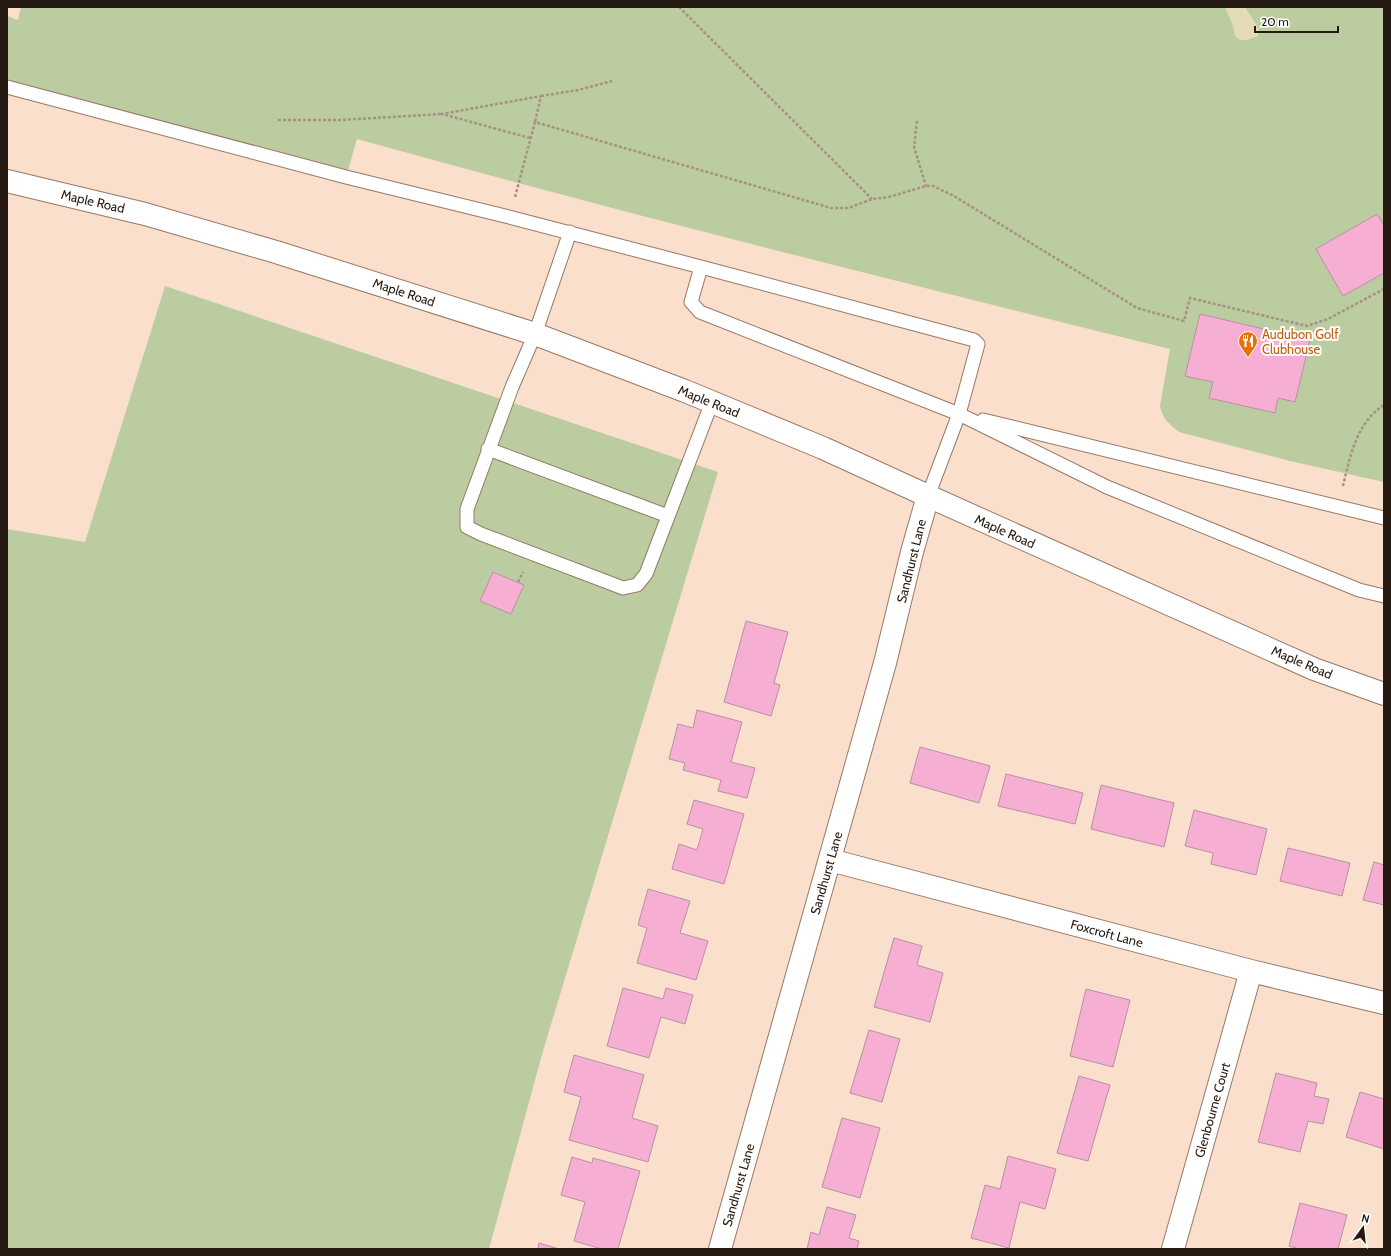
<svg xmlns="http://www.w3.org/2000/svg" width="1391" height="1256" font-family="Cabin,sans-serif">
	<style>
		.green { fill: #bbcca0 }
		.sand { fill: #e5dbb6 }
		.building { fill: #f6afd3; stroke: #b691a3 }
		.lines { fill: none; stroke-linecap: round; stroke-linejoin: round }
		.lane-casing { stroke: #987864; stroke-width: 15 }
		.street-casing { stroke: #987864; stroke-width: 24 }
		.secondary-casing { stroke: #987864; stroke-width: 24 }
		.path { stroke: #a69183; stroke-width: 2.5; stroke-dasharray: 3 2; stroke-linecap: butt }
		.lane { stroke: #fff; stroke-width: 13 }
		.street { stroke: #fff; stroke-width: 22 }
		.secondary { stroke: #fff; stroke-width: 22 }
		.labels { text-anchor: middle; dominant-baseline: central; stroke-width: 4; stroke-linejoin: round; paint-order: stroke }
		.street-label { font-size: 13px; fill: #251911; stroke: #fff }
		.food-label { font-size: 13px; fill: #c56008; stroke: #fff; text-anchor: start }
	</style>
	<rect width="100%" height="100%" fill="#fbdfcd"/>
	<path class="green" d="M21,7H1384V482L1290,461L1179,432C1170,425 1162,418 1160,406L1170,349C899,282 627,214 357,139L348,170L7,80V16L18,20Z
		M165,286L718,472L543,1051L489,1249H7V529L85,542Z"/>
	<path class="sand" d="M1225,7H1245L1259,29L1258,36L1247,40H1240L1235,36L1233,26Z"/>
	<path class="building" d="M1377,214L1384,225V273L1343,296L1316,249Z
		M1200,314L1310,340L1295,402L1278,398L1275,413L1209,398L1213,382L1185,376Z
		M493,572L524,585L511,614L480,601Z
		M746,621L788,632L774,683L780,685L771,716L724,702Z
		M697,710L742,722L731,762L755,768L747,798L718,791L721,780L683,770L685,763L669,759L678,724L693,728Z
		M920,747L990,766L979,803L910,783Z
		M1006,774L1083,793L1075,824L998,806Z
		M1101,785L1174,803L1164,847L1091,829Z
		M694,800L744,814L724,884L672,869L679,844L697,850L703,829L687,824Z
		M1194,810L1267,829L1256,875L1211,864L1213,853L1185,846Z
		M1288,848L1350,863L1342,896L1280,881Z
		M1374,862L1384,865V905L1363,900Z
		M648,889L690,901L680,933L708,941L696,980L637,963L647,928L638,925Z
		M894,938L922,946L917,965L943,973L930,1022L874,1007Z
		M623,988L663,999L666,988L693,995L685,1024L661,1017L649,1058L607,1046Z
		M1086,989L1130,1000L1113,1067L1070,1056Z
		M869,1030L900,1039L882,1102L850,1093Z
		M574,1055L644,1075L632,1118L658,1126L648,1162L569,1140L581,1097L564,1092Z
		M1276,1073L1317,1083L1314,1096L1329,1099L1323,1124L1308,1121L1300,1152L1258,1142Z
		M1079,1076L1110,1085L1088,1161L1057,1153Z
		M1360,1092L1384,1099V1149L1346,1137Z
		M842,1118L880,1128L860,1198L822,1187Z
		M1008,1156L1056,1169L1045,1209L1020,1202L1009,1248L971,1238L985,1185L1000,1189Z
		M572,1157L592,1163L593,1158L640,1171L618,1249H602L574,1241L585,1202L561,1195Z
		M1300,1203L1347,1215L1338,1249H1299L1289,1246Z
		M827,1207L856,1215L849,1238L859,1241L857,1249H807L811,1232L819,1235Z
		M539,1243L559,1249H538Z"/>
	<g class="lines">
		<g class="lane-casing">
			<path id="lane" d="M7,87L346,177L509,217L701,267L691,302L700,312L959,414L1107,487L1359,590L1384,596
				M570,232L535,334L512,387L467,509V527L481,534L623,588L637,585L646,574L712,402
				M701,267L974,340L978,344L959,414L928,496
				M983,420L1384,518
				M488,449L668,516"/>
		</g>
		<g class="street-casing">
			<path id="street" d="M830,860L1251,971L1384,1003
				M720,1249L885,663L912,552L928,496
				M1173,1249L1251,971"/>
		</g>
		<g class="secondary-casing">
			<path id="secondary" d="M7,181L145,214L276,252L535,334L685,391L823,448L928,496L1314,669L1384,694"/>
		</g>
		<path class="path" d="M679,7L872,199
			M541,96L578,90L612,81
			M278,120H340L442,114
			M917,121L914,147L926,186
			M530,138L442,114L541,96L535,122
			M515,197L535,122L831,208H849L872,199L889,197L926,186H933L954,196L1137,308L1184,321L1190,298L1307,326L1328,319L1384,289
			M1343,486C1350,457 1356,423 1384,405
			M518,582L523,572"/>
		<use href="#lane" class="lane"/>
		<use href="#street" class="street"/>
		<use href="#secondary" class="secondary"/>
	</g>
	<defs>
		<g id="restaurant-pin" transform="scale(1)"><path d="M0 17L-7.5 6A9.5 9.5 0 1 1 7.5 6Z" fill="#e8710a" stroke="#fff"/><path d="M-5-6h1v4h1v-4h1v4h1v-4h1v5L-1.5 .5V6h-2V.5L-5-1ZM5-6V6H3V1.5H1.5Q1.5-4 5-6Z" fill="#fff"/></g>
	</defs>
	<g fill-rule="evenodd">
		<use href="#restaurant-pin" x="1248" y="341"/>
	</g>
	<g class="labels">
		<g class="street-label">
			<text transform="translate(93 201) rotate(13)">Maple Road</text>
			<text transform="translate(404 292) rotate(18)">Maple Road</text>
			<text transform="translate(709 401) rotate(22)">Maple Road</text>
			<text transform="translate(1005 531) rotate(24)">Maple Road</text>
			<text transform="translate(911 561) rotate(-76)">Sandhurst Lane</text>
			<text transform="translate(1302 662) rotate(23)">Maple Road</text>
			<text transform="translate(826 873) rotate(-74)">Sandhurst Lane</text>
			<text transform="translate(1107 933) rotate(15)">Foxcroft Lane</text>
			<text transform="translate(1212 1110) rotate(-74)">Glenbourne Court</text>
			<text transform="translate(738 1185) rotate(-74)">Sandhurst Lane</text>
		</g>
		<g class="food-label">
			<text x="1262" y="334">Audubon Golf<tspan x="1262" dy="15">Clubhouse</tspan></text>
		</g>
	</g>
	<rect width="1391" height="1256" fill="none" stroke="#251911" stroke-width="16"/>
	<g transform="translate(1363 1228) rotate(15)" stroke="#ffffff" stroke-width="3" paint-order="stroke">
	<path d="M0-3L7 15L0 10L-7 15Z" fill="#251911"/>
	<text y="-6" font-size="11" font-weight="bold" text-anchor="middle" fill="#251911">N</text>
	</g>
	<path d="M1255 26v6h83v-6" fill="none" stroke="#251911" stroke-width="2"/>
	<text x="1261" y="26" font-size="12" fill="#251911" stroke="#ffffff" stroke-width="3" paint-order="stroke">20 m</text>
</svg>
